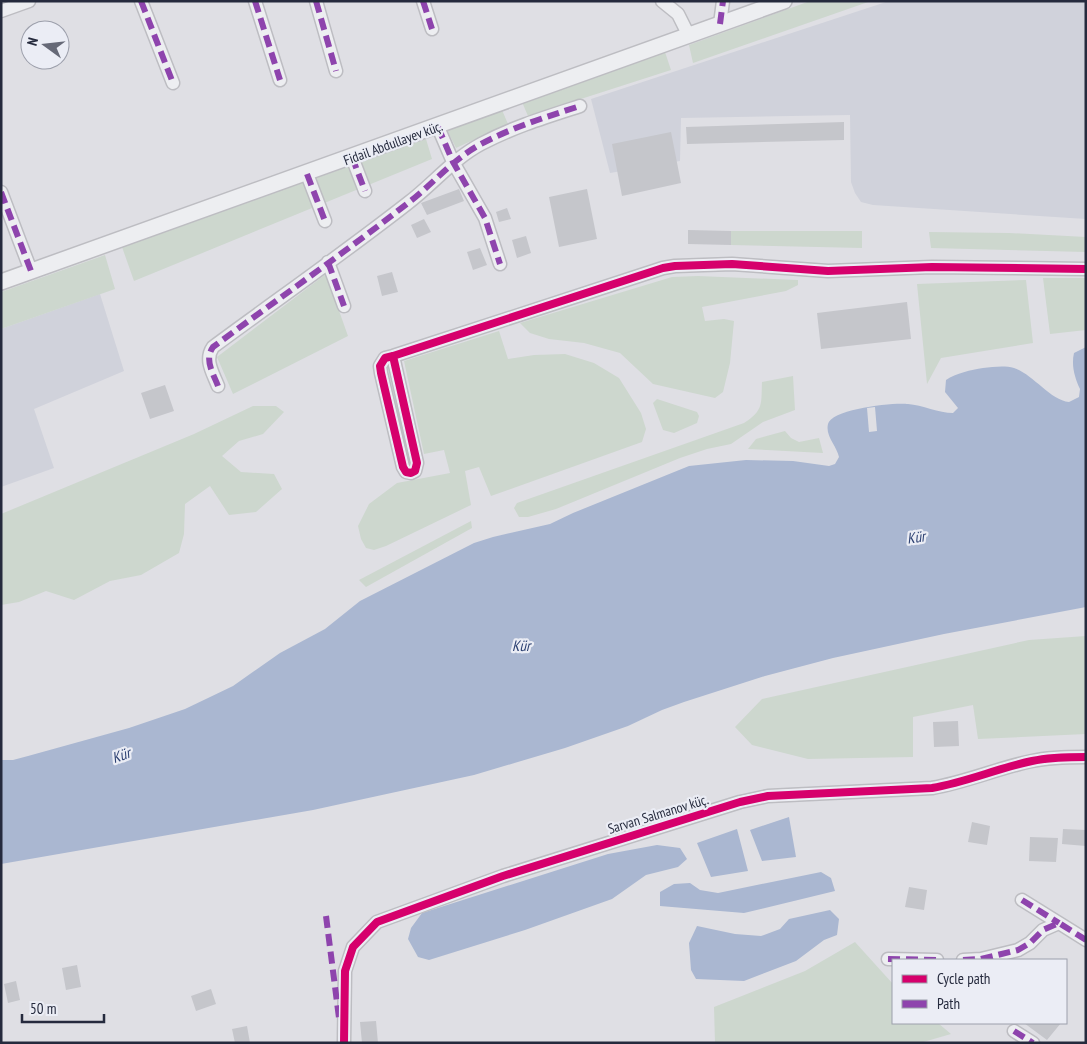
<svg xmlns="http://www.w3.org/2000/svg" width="1087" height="1044" font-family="'PT Sans Narrow',sans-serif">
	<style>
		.built { fill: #d0d2db }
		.green { fill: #cdd7ce }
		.water { fill: #aab7d1 }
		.pier { fill: #dfdfe4 }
		.building { fill: #c5c6cb }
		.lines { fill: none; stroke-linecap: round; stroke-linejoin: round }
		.minor-casing { stroke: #bdbdc2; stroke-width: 15 }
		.tertiary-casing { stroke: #bdbdc2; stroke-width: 18 }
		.minor { stroke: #edeef1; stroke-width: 12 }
		.tertiary { stroke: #edeef1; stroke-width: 15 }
		.quiet { stroke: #8e44ad; stroke-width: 6; stroke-dasharray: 12 6; stroke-linecap: butt }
		.cycleway-casing { stroke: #ebedf5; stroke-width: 11 }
		.cycleway { stroke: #d6006c; stroke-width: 8 }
		.labels { text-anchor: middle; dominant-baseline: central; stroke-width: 4.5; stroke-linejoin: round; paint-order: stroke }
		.street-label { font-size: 14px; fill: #252a3d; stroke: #ebedf5 }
		.water-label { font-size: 15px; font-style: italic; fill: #2e4273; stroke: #ebedf5 }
	</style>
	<rect width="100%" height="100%" fill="#dfdfe4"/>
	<path class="built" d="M889,1H1086V219L873,205L861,202L855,193L851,182L850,115L681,118L680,161L610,173L591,99Z
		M100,294L124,371L34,409L54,468L1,487V329Z"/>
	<path class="green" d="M810,1H871L693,63L689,45Z
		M665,52L671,70L528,116L522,102Z
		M502,110L508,124L456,148L447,130Z
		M426,139L432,159L134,281L122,247Z
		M731,231H862V248L731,245Z
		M929,232L1009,233L1086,237V252L931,248Z
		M105,255L115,289L1,329V292Z
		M326,274L348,336L233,394L217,357Z
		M698,276L798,280V285L786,291L702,307L705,321L724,319L734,321L730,363L723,392L715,398L653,384L620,353L584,343L549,339L530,333L520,323L672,277Z
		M1043,278H1086V330L1050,334Z
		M1026,280L1033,343L941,358L927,384L917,284Z
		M499,331L508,359L534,355L565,354L594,363L619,378L641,413L646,429L642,442L491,496L479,467L465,471L471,505L386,546L374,550L366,548L361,539L358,526L369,504L397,483L450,473L444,450L424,454L404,361Z
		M793,376L795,410L763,422L731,444L707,449L680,458L556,509L528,517H519L514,508L517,503L744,423C764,410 761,404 762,382Z
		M657,399L697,412L699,416L697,423L674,433L663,430L653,403Z
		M253,406H276L284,412L263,434L239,441L222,456L241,472L274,474L282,489L256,512L229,515L210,486L185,504L184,534L179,553L141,575L110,581L74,600L46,591L19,602L1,605V514L194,434Z
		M785,431L791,438L799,442L819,438L823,453L748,449L756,439Z
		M471,521L472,528L366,587L359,580Z
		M1086,636V734L978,739L973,705L913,717V757L808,759L752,745L735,727L762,699L1029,640Z
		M855,942L893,984V1023H938L951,1034L920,1043H715L714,1007L805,971Z"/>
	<path class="water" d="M1086,347V607L944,634L833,658L765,676L684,702L662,710L628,726L565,748L474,775L313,810L1,864V760H13L28,756L129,728L185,709L208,698L233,686L280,653L325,629L360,601L474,543L493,537L550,524L573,513L689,466L746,460L793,461L829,466L835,464L839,457C837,446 825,436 828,424C831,409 894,402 908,404C922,405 939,413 953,413L958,408L945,392L946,380C956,373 971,370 983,368C993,367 1004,365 1014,368C1033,374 1050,400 1069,402L1079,397L1080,389C1075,378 1071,366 1074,353Z
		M789,817L796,857L762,861L750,830Z
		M737,829L748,871L711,877L697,843Z
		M657,845L680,848L687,859L678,867L646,875L612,899L525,930L429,960L418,957L408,939L411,928L422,913L608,854Z
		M821,872L831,878L835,891L744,913L660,906V892L674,884L690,883L700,890L718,893Z
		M830,910L839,919L837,935L824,940L796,961L744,981L696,979L691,970L689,943L697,926L735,934L761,936L780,929L789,919Z"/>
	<path class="pier" d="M875,407L877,431L869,432L867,408Z"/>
	<path class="building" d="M844,122V140L687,144L686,127Z
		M671,132L681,183L622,196L612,144Z
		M459,189L464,201L427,215L421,203Z
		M587,189L597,239L559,247L549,197Z
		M507,208L511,219L499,222L496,212Z
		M424,219L431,232L417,238L411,225Z
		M688,230L731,231V245L688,244Z
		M526,236L531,253L517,258L512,240Z
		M480,248L487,265L473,270L467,252Z
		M392,272L398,292L382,296L377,276Z
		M907,302L911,339L821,349L817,313Z
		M165,385L174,411L150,419L141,393Z
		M958,721L959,746L934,747L933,722Z
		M972,822L990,826L987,845L968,842Z
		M1063,829L1086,830V846L1062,844Z
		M1030,837L1058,838L1056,862L1029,861Z
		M909,887L927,890L924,910L905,907Z
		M77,965L81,987L66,990L62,968Z
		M16,981L20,1000L8,1003L4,984Z
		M211,989L216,1004L196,1011L191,996Z
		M376,1021L378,1043H362L360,1022Z
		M1024,1023H1061L1047,1040Z
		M247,1026L250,1043H235L232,1029Z"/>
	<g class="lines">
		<g class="minor-casing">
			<path id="minor" d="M141,1L173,83
				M255,1L280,80
				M316,1L336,71
				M423,1L432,29
				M662,1L678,14L689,36
				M1,11L29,1
				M720,24L723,1
				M438,127L453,162L485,218L500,264
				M352,157L365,191
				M307,174L325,221
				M1,192L31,271
				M328,262L344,306
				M393,356L417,463L415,471L411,473L406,472L403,467L381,373L380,366L385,358L393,356L663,268L675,266L732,264L828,271L932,267L1086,269
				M218,386C213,373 204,360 213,347C278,299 344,253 408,203C433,184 453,159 481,144C513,127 546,117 580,106
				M1022,900L1059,923
				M888,959L937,960
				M963,960L981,959L1018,950L1030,943L1043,930L1059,923L1086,940
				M1014,1031L1033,1043
				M344,1043L345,971L353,947L377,922L503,876L740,802L768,796L932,788C967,782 998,768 1032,761C1050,757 1068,757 1086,757"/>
		</g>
		<g class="tertiary-casing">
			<path id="tertiary" d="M1,282L784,1"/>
		</g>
		<use href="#minor" class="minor"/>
		<use href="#tertiary" class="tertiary"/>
		<path class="quiet" d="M141,1L173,83
			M255,1L280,80
			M316,1L336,71
			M423,1L432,29
			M720,24L723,1
			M438,127L453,162L485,218L500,264
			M352,157L365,191
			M307,174L325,221
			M1,192L31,271
			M328,262L344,306
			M218,386C213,373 204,360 213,347C278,299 344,253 408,203C433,184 453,159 481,144C513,127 546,117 580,106
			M1022,900L1059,923
			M326,916L339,1018
			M888,959L937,960
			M963,960L981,959L1018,950L1030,943L1043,930L1059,923L1086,940
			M1014,1031L1033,1043"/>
		<g class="cycleway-casing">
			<path id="cycleway" d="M393,356L417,463L415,471L411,473L406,472L403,467L381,373L380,366L385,358L393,356L663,268L675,266L732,264L828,271L932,267L1086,269
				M344,1043L345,971L353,947L377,922L503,876L740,802L768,796L932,788C967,782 998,768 1032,761C1050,757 1068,757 1086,757"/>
		</g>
		<use href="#cycleway" class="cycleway"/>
	</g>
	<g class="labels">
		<g class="street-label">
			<text transform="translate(393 143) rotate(-20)">Fidail Abdullayev küç.</text>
			<text transform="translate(658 814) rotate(-17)">Sarvan Salmanov küç.</text>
		</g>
		<g class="water-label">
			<text transform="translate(916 537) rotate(-8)">Kür</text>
			<text x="521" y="645">Kür</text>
			<text transform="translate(121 755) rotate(-19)">Kür</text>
		</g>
	</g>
	<rect width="1087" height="1044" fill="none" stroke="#252a3d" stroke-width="5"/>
	<rect x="892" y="959" width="175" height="65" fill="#ebedf5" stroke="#9c9fab"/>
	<rect x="902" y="975" width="25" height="8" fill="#d6006c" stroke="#9c9fab"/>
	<text x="937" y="984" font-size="15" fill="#252a3d">Cycle path</text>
	<rect x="902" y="1000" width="25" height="8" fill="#8e44ad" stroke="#9c9fab"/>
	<text x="937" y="1009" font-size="15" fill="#252a3d">Path</text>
	<g transform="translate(45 45) rotate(285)"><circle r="24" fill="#ebedf5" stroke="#9c9fab"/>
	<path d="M0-4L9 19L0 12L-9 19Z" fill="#666977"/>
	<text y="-8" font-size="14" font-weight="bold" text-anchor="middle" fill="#252a3d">N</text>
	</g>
	<path d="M22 1014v8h82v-8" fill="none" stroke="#252a3d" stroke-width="2.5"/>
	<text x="30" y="1014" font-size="15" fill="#252a3d" stroke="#ebedf5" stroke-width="4" paint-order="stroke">50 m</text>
</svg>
